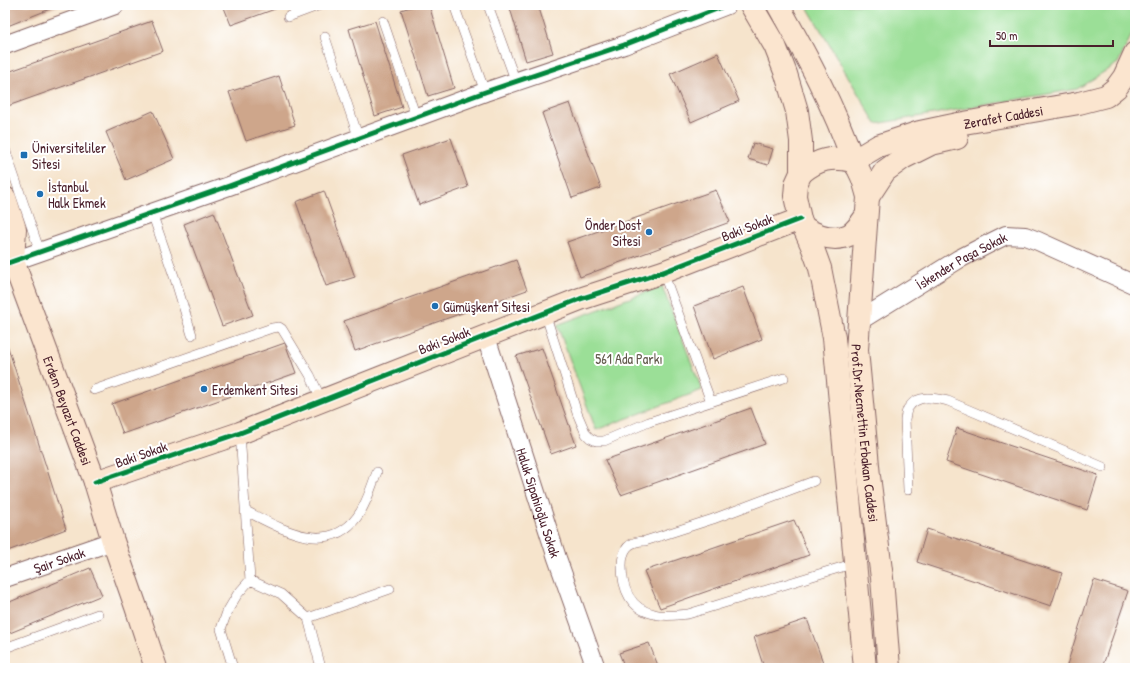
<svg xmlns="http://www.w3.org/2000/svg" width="1140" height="673" font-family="'Patrick Hand',sans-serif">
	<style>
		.green { fill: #9bdf97; stroke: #727f61 }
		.building { fill: #cea68b }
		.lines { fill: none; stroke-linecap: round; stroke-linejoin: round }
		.lane-casing { stroke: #866463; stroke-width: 10 }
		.street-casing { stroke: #866463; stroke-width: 20 }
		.secondary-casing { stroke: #866463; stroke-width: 24 }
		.lane { stroke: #fff; stroke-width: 9 }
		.street { stroke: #fff; stroke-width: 18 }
		.secondary { stroke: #fbe5cf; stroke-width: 22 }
		.cycleway-casing { stroke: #fff; stroke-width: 8 }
		.cycleway { stroke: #00873e; stroke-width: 5 }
		.poi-dot { fill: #1f6fb2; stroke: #fff; stroke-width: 1.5 }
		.labels { text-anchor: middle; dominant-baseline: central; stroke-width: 4; stroke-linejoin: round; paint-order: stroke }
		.street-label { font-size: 14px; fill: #4a1f2b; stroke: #fff }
		.poi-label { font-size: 14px; fill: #4a1f2b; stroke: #fff; text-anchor: start }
		.park-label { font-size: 14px; fill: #62594b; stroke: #fff }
	</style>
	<rect width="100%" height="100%" fill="#fff"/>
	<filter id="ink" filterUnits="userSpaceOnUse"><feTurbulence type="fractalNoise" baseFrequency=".025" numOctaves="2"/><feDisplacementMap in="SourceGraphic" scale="8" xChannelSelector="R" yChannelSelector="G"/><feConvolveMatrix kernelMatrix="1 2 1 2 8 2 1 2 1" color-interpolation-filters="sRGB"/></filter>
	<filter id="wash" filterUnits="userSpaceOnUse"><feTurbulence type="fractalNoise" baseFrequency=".012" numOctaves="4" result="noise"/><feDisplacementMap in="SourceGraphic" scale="16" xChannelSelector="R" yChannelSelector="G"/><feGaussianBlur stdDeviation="0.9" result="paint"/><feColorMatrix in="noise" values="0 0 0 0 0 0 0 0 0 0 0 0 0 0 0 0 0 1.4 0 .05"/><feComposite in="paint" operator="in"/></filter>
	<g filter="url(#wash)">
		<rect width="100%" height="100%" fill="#f6e4cc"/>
		<path class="green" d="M806,5H1135V28L1118,63L1077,89L876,124Z
			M662,286L702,390L596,430L557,325Z"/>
		<g id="blocks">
			<path class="building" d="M5,5H60L5,27Z
				M223,5H286L231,25Z
				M417,5H429L454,88L428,96L401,10Z
				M509,5H538L553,53L526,61Z
				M152,21L163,51L5,107V73Z
				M375,21L402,107L375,116L349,29Z
				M718,53L739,101L691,122L670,74Z
				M279,76L295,125L246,141L229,92Z
				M570,103L601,188L572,198L542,113Z
				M153,111L174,159L126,180L106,132Z
				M451,138L468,187L419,205L402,155Z
				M753,143L773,149L768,165L748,159Z
				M716,190L730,222L580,277L567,242Z
				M324,191L355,277L326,286L296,202Z
				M214,212L253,315L222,326L184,224Z
				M516,260L527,290L355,351L344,321Z
				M743,287L762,339L713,359L694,306Z
				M5,338L66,529L5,552Z
				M285,343L296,373L123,434L112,404Z
				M542,348L576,445L551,454L516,356Z
				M751,408L765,444L621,495L605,460Z
				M957,428L1098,475L1087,510L946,462Z
				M794,520L809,555L660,608L644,571Z
				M927,529L1062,573L1051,606L917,562Z
				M90,568L102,595L5,635V604Z
				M1094,580L1128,591L1102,668H1066Z
				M807,619L824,665L816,668H764L754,637Z
				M649,643L659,668H625L619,653Z"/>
		</g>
	</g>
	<g filter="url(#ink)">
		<use href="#blocks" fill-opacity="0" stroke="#866463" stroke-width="1"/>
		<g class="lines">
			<g class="lane-casing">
				<path id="lane" d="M454,5L485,92
					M488,5L513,74L516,81
					M288,17L320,5
					M383,21L416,117
					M325,37L359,139
					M5,149L40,252
					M152,213L175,279L192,335
					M663,272L711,402
					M545,313L577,413L586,434L590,438L596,441H604L649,422L784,378
					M94,390L272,328L279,327L282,329L310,375L322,401
					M814,481L713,519L645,541C628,541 622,550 622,566C622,588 630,609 654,614C664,617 677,615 688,614L855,563
					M908,490L905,419C906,415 906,410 909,407C918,394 935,398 948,401L1103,467
					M246,511C280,528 327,557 357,517C367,504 371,487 377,472
					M250,580L281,594L308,618L321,668
					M308,618L390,589
					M5,648L98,614
					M233,668L221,629L227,612L237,595L250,580L240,433"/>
			</g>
			<g class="street-casing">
				<g id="street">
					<path d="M5,45L115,5"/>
					<path d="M5,264L229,186L485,92L624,45L727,5"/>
					<path id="s1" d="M859,321L959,259L994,241L1006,235L1025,236L1038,241L1135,285"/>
					<path id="s2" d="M486,337L557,558L596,668"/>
					<path id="s3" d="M5,578L113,541"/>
				</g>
			</g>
			<g class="secondary-casing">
				<g id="secondary">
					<path d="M751,5L775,46L786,74L797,111L801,141V173L796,184L795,196L800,219L812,246L820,268L834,338L865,668"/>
					<path d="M778,5C806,55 834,106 853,161"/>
					<path id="s4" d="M853,161L878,146L920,132L958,124L1079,103L1106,96L1116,88L1124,77L1135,53"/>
					<path id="s5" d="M801,173C818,159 831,156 853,161C862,173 864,182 868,197L857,350L869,476L882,578L889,668"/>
					<path d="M868,197L885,171L903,158L931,144L957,138"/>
					<path id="s6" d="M5,198L15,229L13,261L95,482L113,541L136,607L156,668"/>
					<path d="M803,227C816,235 833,242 849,235C856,231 862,222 866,216"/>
					<path d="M95,482L240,433L580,299L663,272L800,219"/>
				</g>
			</g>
			<use href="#lane" class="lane"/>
			<use href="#street" class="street"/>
			<use href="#secondary" class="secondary"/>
			<g class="cycleway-casing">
				<path id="cycleway" d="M5,264L229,186L485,92L624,45L727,5
					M95,482L240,433L580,299L663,272L800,219"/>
			</g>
			<use href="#cycleway" class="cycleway"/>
		</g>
	</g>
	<g class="poi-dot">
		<rect x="20" y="151" width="8" height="8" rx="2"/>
		<circle cx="40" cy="194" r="4"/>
		<circle cx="649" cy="232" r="4"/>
		<circle cx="435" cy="306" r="4"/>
		<circle cx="204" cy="389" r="4"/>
	</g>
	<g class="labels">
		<g class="street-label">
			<text stroke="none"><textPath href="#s4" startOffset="158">Zerafet Caddesi</textPath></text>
			<text transform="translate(747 227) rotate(-21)">Baki Sokak</text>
			<text stroke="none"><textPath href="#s1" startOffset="119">İskender Paşa Sokak</textPath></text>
			<text transform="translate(444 340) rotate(-21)">Baki Sokak</text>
			<text stroke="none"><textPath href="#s6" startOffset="224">Erdem Beyazıt Caddesi</textPath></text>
			<text stroke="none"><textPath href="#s5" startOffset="332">Prof.Dr.Necmettin Erbakan Caddesi</textPath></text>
			<text transform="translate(141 454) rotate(-19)">Baki Sokak</text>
			<text stroke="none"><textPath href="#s2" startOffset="174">Haluk Sipahioğlu Sokak</textPath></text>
			<text stroke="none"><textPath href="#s3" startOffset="57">Şair Sokak</textPath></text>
		</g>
		<g class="poi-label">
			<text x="32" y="147">Üniversiteliler<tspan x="32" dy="16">Sitesi</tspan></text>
			<text x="48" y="186">İstanbul<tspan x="48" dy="16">Halk Ekmek</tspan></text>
			<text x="641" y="224" text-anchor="end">Önder Dost<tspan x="641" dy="16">Sitesi</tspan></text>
			<text x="443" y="306">Gümüşkent Sitesi</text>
			<text x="212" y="389">Erdemkent Sitesi</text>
		</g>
		<g class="park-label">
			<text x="629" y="358">561 Ada Parkı</text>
		</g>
	</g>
	<rect width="1140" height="673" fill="none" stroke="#fff" stroke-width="20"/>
	<path d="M990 40v6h123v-6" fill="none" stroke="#4a1f2b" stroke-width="2"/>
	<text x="996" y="40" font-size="12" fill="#4a1f2b" stroke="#ffffff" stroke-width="3" paint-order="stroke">50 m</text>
</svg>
